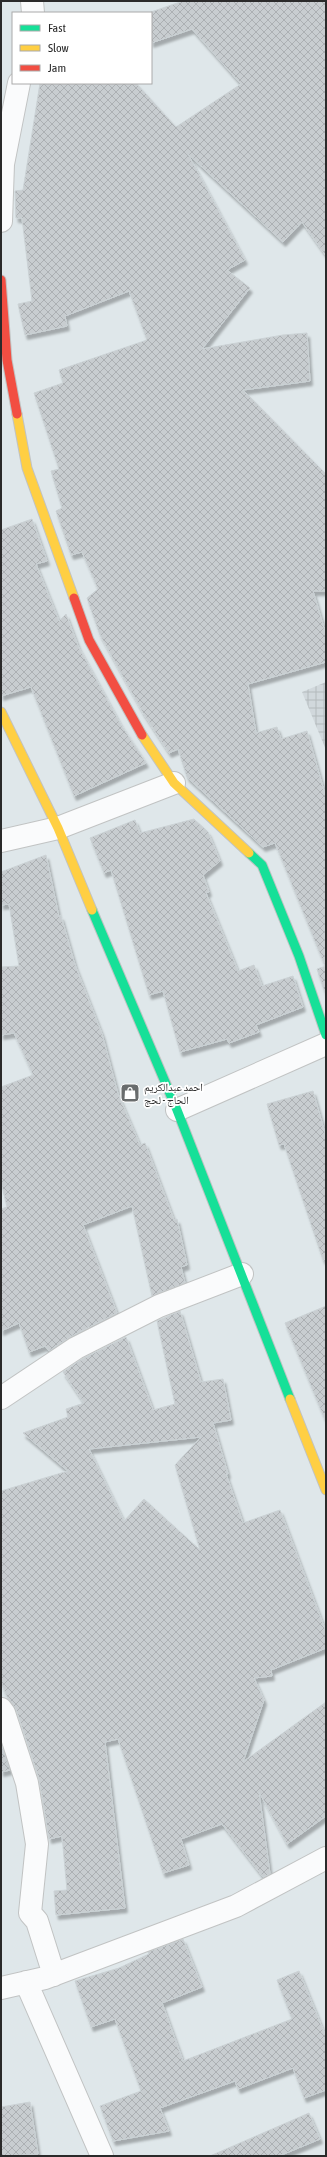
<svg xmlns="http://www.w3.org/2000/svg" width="327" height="2157" font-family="'Asap Condensed','Noto Naskh Arabic',sans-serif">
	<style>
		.plaza { fill: url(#plaza-grid) }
		.building { fill: url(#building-cross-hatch); stroke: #cbd2d5; fill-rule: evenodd; filter: url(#shadow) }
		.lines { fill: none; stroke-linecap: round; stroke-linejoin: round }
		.street-casing { stroke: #c1c3c3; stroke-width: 24 }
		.fast-casing { stroke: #c1c3c3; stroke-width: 11 }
		.slow-casing { stroke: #c1c3c3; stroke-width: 11 }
		.jam-casing { stroke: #c1c3c3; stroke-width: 11 }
		.street { stroke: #fafbfc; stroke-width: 22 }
		.fast { stroke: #16e098; stroke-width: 9 }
		.slow { stroke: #ffcf43; stroke-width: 9 }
		.jam { stroke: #f24e42; stroke-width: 9 }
		.labels { text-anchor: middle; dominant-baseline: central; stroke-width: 3.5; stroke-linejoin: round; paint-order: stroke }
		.poi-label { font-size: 11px; fill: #2a2a2a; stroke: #fff; text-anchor: start }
	</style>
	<defs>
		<pattern id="plaza-grid" width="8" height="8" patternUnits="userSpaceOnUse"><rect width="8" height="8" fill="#d1d8dc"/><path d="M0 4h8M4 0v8" fill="none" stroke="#b4babd"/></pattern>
		<pattern id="building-cross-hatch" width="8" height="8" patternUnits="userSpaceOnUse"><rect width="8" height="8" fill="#c8cdd0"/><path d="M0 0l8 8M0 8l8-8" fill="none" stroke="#acb0b3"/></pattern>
		<filter id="shadow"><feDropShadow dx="2.5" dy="4.5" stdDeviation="1" flood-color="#0004"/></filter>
	</defs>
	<rect width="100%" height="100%" fill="#dfe7ea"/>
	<path class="plaza" d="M326,682V750L302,692Z"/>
	<path class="building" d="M183,1H326V256L302,222L283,242L188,154L245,260L227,270L250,288L202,349L283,335L307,333L310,381L243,390L326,474V591H313L326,635V662L248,684L256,733L277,727L281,739L307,731L326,798L325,966L275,843L263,847L187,777L178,749L169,753L143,713L100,635L87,598L98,589L82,552L71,555L56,511L62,508L51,471L59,469L34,393L63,383L59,370L147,340L129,291L65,316L67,326L25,335L18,304L32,301L22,218H16L15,191L23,190L40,83H136L176,127L241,84L192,29L151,43V12Z
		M32,519L47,561L36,564L59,621L66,614L78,646L121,725L146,763L74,796L31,687L1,696V530Z
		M194,819L208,832L220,861L203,875L209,892L206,893L238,971L254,965L262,986L293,976L303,1007L256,1025L259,1032L229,1043L227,1039L180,1052L163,991L149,995L111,870L104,873L90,838L135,820L140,833Z
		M46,855L59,917L61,916L75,965L102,1034L118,1094L140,1145L145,1143L174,1220L177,1219L187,1265L181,1267L185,1283L152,1296L132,1206L83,1225L117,1313L70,1337L49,1351L45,1346L29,1352L19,1323L1,1331V1209L7,1207L1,1182V1087L33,1075L14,1033L1,1035V967L19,966L9,904L1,905V872Z
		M326,966V996L317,969Z
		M313,1091L326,1137V1259L323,1260L284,1144L279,1145L267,1104Z
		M326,1306V1420H325L285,1323Z
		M180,1311L201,1382L223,1379L231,1420L213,1423L228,1474H226L243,1523L280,1510L326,1632V1648L271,1670L272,1676L254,1678L264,1700L243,1762L326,1702V1816L287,1844L259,1792L270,1874L263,1877L222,1824L181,1839L189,1865L163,1873L118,1739L105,1742L125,1908L56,1915L54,1891L67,1890L62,1836L49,1839L39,1779L16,1709L8,1699L1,1683V1491L68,1471L23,1433L68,1417L66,1409L84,1403L63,1372L82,1359L126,1337L153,1410L175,1404L157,1321ZM201,1437L175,1465L200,1550L144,1499L124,1521L89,1449Z
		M1,1744L10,1770L1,1772Z
		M183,1939L202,1987L162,2003L183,2061L292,2019L277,1980L299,1971L326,2037V2090L304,2098L293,2068L238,2089L235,2081L160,2108L169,2131L113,2141L100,2106L141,2091L115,2019L91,2027L75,1981L119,1968L149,1954L148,1952Z
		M30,2102L38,2154L1,2156V2107Z
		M309,2113L320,2139L279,2156H210Z"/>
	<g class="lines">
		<g class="street-casing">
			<path id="street" d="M32,1L33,13
				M1,221L3,164L19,83
				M1,841L58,828L174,783
				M177,1110L326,1044
				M1,1398L76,1348L159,1306L242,1274
				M1,1709L4,1713L27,1783L37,1844L30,1913L37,1921L54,1975
				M26,1982L102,2156
				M1,1988L45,1978L236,1906L326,1858"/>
		</g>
		<g class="fast-casing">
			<path id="fast" d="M249,853L262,865L299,956L326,1035
				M92,910L177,1110L290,1399"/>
		</g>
		<g class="slow-casing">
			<path id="slow" d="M17,414L27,468L74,598
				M1,712L58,828L92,910
				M142,735L174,783L249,853
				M290,1399L326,1490"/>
		</g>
		<g class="jam-casing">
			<path id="jam" d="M1,280L7,360L17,414
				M74,598L89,640L142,735"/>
		</g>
		<use href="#street" class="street"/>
		<use href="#fast" class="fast"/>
		<use href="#slow" class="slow"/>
		<use href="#jam" class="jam"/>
	</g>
	<defs>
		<g id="shop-square" transform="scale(1)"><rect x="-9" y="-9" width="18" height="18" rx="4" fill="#696c6d" stroke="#fff"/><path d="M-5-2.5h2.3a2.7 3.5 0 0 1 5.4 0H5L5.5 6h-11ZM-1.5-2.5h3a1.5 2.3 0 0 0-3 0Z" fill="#fff"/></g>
	</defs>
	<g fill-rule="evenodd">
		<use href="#shop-square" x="130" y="1093"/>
	</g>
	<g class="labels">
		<g class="poi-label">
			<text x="144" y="1087">احمد عبدالكريم<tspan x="144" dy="13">الحاج - لحج</tspan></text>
		</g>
	</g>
	<rect width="327" height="2157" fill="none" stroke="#2a2a2a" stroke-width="4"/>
	<rect x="12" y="12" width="140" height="72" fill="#ffffff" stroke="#aaaaaa"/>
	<rect x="20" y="25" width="20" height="6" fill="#16e098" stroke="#aaaaaa"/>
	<text x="48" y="32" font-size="12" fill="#2a2a2a">Fast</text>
	<rect x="20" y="45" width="20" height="6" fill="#ffcf43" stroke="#aaaaaa"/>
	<text x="48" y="52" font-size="12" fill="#2a2a2a">Slow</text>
	<rect x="20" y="65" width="20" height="6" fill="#f24e42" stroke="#aaaaaa"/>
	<text x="48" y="72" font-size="12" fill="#2a2a2a">Jam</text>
</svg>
